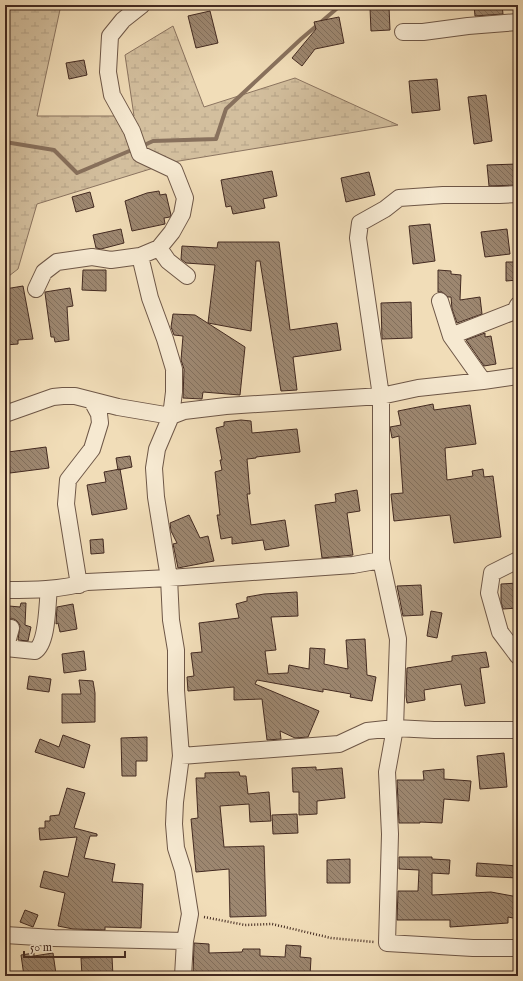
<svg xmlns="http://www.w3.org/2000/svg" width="523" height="981" font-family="'IM FELL English',serif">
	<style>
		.wetland { fill: url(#wetland-marsh); stroke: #8b7460 }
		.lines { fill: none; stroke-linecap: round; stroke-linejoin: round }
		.stream { stroke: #88715d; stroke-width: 4 }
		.building { fill: url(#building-back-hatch); stroke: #432a21 }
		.street-casing { stroke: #6e5747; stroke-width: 18 }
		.path { stroke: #432a21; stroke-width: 2.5; stroke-dasharray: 1 2; stroke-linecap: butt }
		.street { stroke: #f6e9d1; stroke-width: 16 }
	</style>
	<defs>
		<pattern id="wetland-marsh" width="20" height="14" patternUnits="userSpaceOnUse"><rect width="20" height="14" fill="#d3bf9e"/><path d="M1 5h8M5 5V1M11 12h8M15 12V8" fill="none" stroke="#b6a488"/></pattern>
		<pattern id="building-back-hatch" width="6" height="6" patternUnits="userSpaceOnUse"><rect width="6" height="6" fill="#9d8770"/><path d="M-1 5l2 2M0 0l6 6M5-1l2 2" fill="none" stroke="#826f5c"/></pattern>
	</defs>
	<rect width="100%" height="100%" fill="#f1ddb8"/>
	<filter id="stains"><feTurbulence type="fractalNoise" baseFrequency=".005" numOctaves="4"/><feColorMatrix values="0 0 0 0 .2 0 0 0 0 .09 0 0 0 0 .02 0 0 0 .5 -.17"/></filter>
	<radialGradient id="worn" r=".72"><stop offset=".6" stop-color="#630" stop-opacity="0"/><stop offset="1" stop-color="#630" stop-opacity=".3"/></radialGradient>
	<path class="wetland" d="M5,5H61L37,116H134L125,55L173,26L204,107L295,78L398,125L173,162L37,204L18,269L5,279Z"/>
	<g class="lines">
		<path class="stream" d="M5,142L54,150L77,173L134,149
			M140,147L153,141L216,139L226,109L301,39L341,5"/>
	</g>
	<path class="building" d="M474,5H502L503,14L475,16Z
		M389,7L390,30L371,31L370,8Z
		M210,11L218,43L196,48L188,16Z
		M339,17L344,43L315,49L302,66L292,58L316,29L314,22Z
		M84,60L87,75L69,79L66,63Z
		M437,79L440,110L412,113L409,81Z
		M486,95L492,141L474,144L468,97Z
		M518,164V185L489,186L487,165Z
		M272,171L277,196L263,199L265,208L233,214L231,206L226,207L221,180Z
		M369,172L375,195L346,202L341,178Z
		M159,191L160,195L166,194L171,215L170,217L164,218L165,224L132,231L125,201L147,193Z
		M90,192L94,207L76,212L72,197Z
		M430,224L435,261L413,264L409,226Z
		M121,229L124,243L101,249L96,248L93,235Z
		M507,229L510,254L485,257L481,232Z
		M218,242H279L290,330L337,323L341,350L293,357L297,390L281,391L260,261H256L251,331L208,323L215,265L186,263L181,259L182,246L217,248Z
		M506,262H518V280L506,281Z
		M83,270H106V291L82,290Z
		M438,270L451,271V274L461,275L460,300L480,297L482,314L457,323L452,309L451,297H448L442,292H438Z
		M23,286L33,339L18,340V344L5,345V289Z
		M70,288L73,306L67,307L69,340L55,342L54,337H51L45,293V292Z
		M411,302L412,338L382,339L381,303Z
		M173,314L195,315L245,347L240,395L203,392L202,399L183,398L184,369L181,360L183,336L174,335L171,327Z
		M485,333V337L491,336L496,364L484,366L466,340Z
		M433,404L434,410L470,405L476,444L445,448L447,480L473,476L472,471L483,469L484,477L493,476L501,537L454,543L450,515L394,521L391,494L403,493L399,436L392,438L390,427L401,425L398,411Z
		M241,420L251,421L252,433L297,429L300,452L256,457V458L247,459L250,494H247L251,525L285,520L289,546L265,550L263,540L232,544V537L221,539L217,515H220L215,472L222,470L220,460H222L216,428L224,426V422Z
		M46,447L49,468L10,473L8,452Z
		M130,456L132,467L118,470L116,458Z
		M120,469L127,509L92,515L87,485L106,482L104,472Z
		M357,490L360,511L347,513L353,555L322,558L315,505L336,502L335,494Z
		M189,515L200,538L208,536L214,561L178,568L173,544L177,543L171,531L170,523Z
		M103,539L104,553L91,554L90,540Z
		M518,583V608L503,609L501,602V584Z
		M421,585L423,615L403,616L397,586Z
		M297,592L298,616L271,617L276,650L265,651L268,674L288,673L289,665L309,669L310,648L325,649L324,664L348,669L346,640L365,639L367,675L376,677L372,701L350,697L351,694L323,689V692L257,680L255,684L319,711L308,737L295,738L280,731L281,739L267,740L262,699L234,700V687L188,691L187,677L194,676L191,653L202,652L199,623L239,618L236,604L247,601V597L264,594Z
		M21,603H26L25,625L31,627L28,641L18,640L20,625L17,621L14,619H8L9,606L20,607Z
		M73,604L77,629L60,632L58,623L56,624L57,607Z
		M431,611L442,613L437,638L427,636Z
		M84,651L86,670L64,673L62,654Z
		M486,652L489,667L480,668L485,703L465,706L461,684L424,690L425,700L407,703L406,696L407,668L452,661V656Z
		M29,676L51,679L49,692L27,689Z
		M79,680L93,681L95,693V722L62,723V694H81Z
		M63,735L90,745L84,768L35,752L40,739L59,747Z
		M147,737V761H136V776H122L121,738Z
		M504,753L507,787L480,789L477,756Z
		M316,767V770L342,768L345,798L317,801V814L299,815V792H293L292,768Z
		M444,769V779L471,781L469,801L444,799L442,823L420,822V823H399L397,780H424L423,771Z
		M239,772L240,776H246L248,794L269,792L271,821L250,822L249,804L220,806L224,847L264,846L266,916L230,917L229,869L196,872L191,819L198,818L196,778H205V773Z
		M67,788L85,793L74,828L97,834V836H90L84,858L115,864L112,882L143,884L141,928L105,927V930L73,929L58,926L65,893L40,887L44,871L68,877L77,837L40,840L39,828H45V821H50V816L59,815Z
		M297,814L298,833L273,834L272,815Z
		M399,857H432V859L450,860L449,874L432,873V895L491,892L518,897V919L508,917V923L450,927V920H397L398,891H418L419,870L399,869Z
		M350,859V883H327V860Z
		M477,863L518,866V878L476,876Z
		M25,910L38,915L33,927L20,922Z
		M194,943L209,944V953L242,952L243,949H260V956L285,957L286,945L301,946L300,957L311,958L310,976H193Z
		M34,953V956L53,953L56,974L41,976H24L21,955Z
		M112,957L113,976H82L81,958Z"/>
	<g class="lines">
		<g class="street-casing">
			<path id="street" d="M403,32H423L468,26L518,22
				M518,194L499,195H443L399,198L385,209L360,223L358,238L381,396V560L398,639L395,728L387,772L390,834L387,943L473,948H518
				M159,248L168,261L187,276
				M140,256L159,248L172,232L182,214L185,198L174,170L140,154L132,131L112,95L108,72L110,36L123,20L142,5
				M451,336L515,311L518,305
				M483,381L518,376
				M5,414L53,397L63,396H75L118,407L171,416L174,392V369L165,339L150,298L140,256L111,260L92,257L57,262L44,272L36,289
				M518,560L492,573L489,593L500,632L518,656
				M79,585L66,504L68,480L92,449L100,423L99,414L92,401
				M5,590C32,590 61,590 87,582L169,578L353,565L381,560
				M6,648L35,651C48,643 47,603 49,589
				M5,650L11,628
				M181,756L339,744L367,731L395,728L434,730H518
				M5,935L54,938L185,941
				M183,976L185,941L190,914L183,870L176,848L174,824L175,802L181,756L176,690V650L171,620L169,578L156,497L154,468L157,449L171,416L184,411L226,406L381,396L418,388L483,381L451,336L440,301"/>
		</g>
		<path class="path" d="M204,917L245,925L272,924L331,938L374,942"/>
		<use href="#street" class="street"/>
	</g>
	<rect width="523" height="981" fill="none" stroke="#f1ddb8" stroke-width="20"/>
	<rect x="6" y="6" width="511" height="969" fill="none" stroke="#432a21" stroke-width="2"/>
	<rect x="10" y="10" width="503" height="961" fill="none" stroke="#432a21"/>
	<path d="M24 951v6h101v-6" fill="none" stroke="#432a21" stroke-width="2"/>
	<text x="30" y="951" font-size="12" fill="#432a21" stroke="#f6e9d1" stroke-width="3" paint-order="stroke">50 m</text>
	<rect width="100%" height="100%" filter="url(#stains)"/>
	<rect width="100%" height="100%" fill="url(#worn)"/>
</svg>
